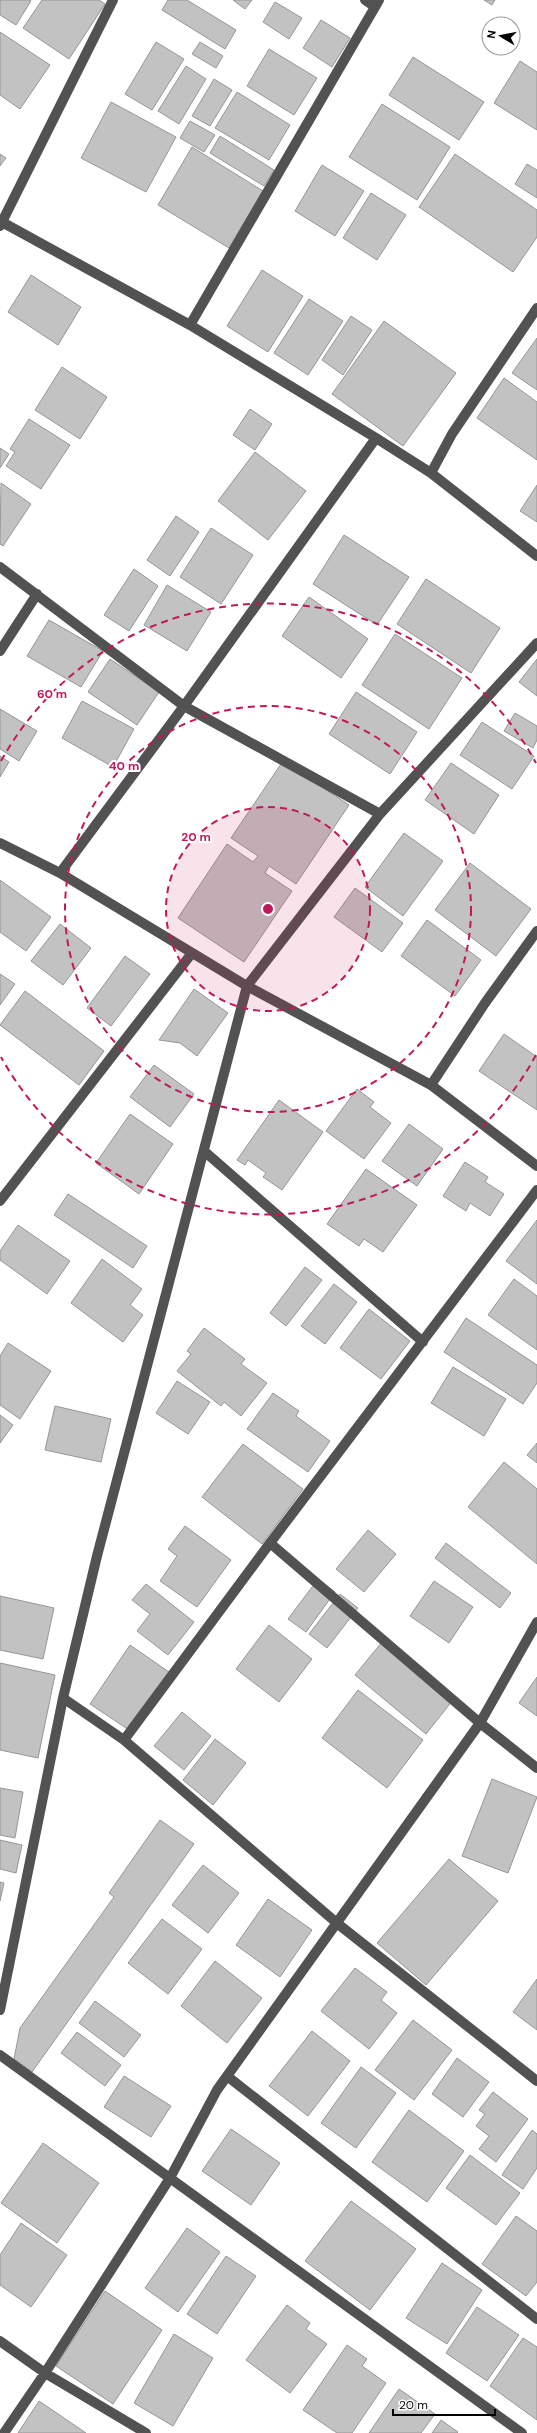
<svg xmlns="http://www.w3.org/2000/svg" width="537" height="2433" font-family="'DM Sans',sans-serif">
	<style>
		.building { fill: #c2c2c2; stroke: #969696 }
		.lines { fill: none; stroke-linecap: round; stroke-linejoin: round }
		.minor { stroke: #525252; stroke-width: 10 }
		.ring { fill: none; stroke: #c2185b; stroke-width: 2; stroke-dasharray: 7 5 }
		.centre { fill: #c2185b; stroke: #fff; stroke-width: 2 }
		.ring-label { font-size: 12px; text-anchor: middle; font-weight: bold; fill: #c2185b; stroke: #fff; stroke-width: 4; stroke-linejoin: round; paint-order: stroke }
	</style>
	<rect width="100%" height="100%" fill="#fff"/>
	<path class="building" d="M0,0H30L31,1L16,25L0,15Z
		M42,0H99L105,4L69,59L23,28Z
		M168,0H187L236,30L225,49L162,10Z
		M233,0H252L245,9Z
		M484,0H495L492,5Z
		M275,2L302,18L289,39L263,22Z
		M321,20L350,38L332,67L303,48Z
		M0,32L50,65L20,109L0,95Z
		M156,42L184,59L152,110L125,94Z
		M200,42L223,56L216,68L192,54Z
		M269,49L317,78L294,115L247,86Z
		M413,57L484,102L459,140L389,95Z
		M520,61L537,72V130L494,103Z
		M186,66L206,79L179,124L158,111Z
		M214,79L232,90L210,126L192,116Z
		M237,92L290,125L269,160L215,128Z
		M111,102L176,137L146,192L81,158Z
		M382,104L450,147L417,200L349,157Z
		M190,121L215,135L204,152L180,138Z
		M220,136L274,170L264,186L210,153Z
		M192,147L263,191L229,248L158,205Z
		M0,154L6,158L0,166Z
		M455,154L537,210V237L513,272L419,207Z
		M527,164L537,170V198L515,184Z
		M322,165L364,191L335,236L295,211Z
		M371,193L406,215L377,260L343,238Z
		M262,270L303,296L268,352L227,326Z
		M31,275L81,307L58,345L8,312Z
		M309,299L343,321L308,375L274,353Z
		M351,316L372,330L343,375L322,360Z
		M384,321L456,373L403,446L332,394Z
		M537,338V390L512,373Z
		M62,367L107,397L80,439L35,410Z
		M504,378L537,402V460L477,418Z
		M250,409L272,424L255,450L233,435Z
		M29,419L70,445L41,489L6,466L15,452L10,449Z
		M0,448L9,454L0,468Z
		M255,452L306,491L268,540L218,501Z
		M1,483L31,504L3,546L0,544Z
		M537,485V522L520,511Z
		M176,516L199,532L170,576L147,560Z
		M211,528L253,555L221,604L180,577Z
		M344,535L409,577L377,625L313,584Z
		M134,569L158,586L129,631L104,615Z
		M426,579L500,628L471,673L397,624Z
		M167,585L211,612L187,651L144,625Z
		M309,597L368,639L341,678L282,636Z
		M49,620L103,651L81,687L27,656Z
		M395,634L462,678L429,729L362,685Z
		M110,659L159,692L137,725L88,692Z
		M537,659V696L519,682Z
		M356,692L417,732L390,774L329,734Z
		M82,701L134,729L113,767L62,738Z
		M0,709L37,731L19,761L0,749Z
		M515,713L537,726V740L533,748L504,731Z
		M482,722L534,756L512,789L460,755Z
		M0,756L9,762L0,777Z
		M283,761L349,805L296,884L269,866L265,873L292,891L244,962L178,918L227,844L253,862L258,856L231,838Z
		M451,763L499,795L474,834L425,800Z
		M404,833L443,861L403,916L365,887Z
		M470,863L531,909L496,956L435,910Z
		M0,880L51,917L26,951L0,932Z
		M355,888L403,923L382,952L334,917Z
		M427,920L481,960L455,996L401,956Z
		M60,924L91,948L63,985L31,961Z
		M125,956L150,974L111,1026L87,1008Z
		M0,974L15,984L0,1005Z
		M194,989L228,1013L197,1056L180,1043L159,1040Z
		M25,991L104,1051L79,1085L0,1025Z
		M504,1034L537,1057V1110L479,1071Z
		M154,1065L194,1094L170,1127L130,1097Z
		M357,1089L374,1102L370,1107L391,1123L364,1159L326,1131Z
		M279,1100L323,1132L282,1190L263,1177L266,1173L248,1160L245,1165L237,1160Z
		M130,1114L173,1144L139,1194L96,1163Z
		M409,1124L443,1149L417,1186L382,1161Z
		M465,1162L488,1177L485,1182L504,1194L490,1216L470,1203L466,1211L443,1196Z
		M366,1169L417,1205L383,1252L364,1239L359,1246L327,1224Z
		M68,1194L147,1246L133,1268L54,1215Z
		M537,1220V1284L506,1261Z
		M18,1225L70,1261L47,1294L0,1260V1251Z
		M102,1259L142,1289L130,1305L143,1315L123,1342L71,1303Z
		M305,1267L322,1280L286,1326L270,1313Z
		M514,1279L537,1296V1350L488,1315Z
		M334,1284L357,1302L325,1344L301,1326Z
		M369,1309L410,1341L381,1379L340,1348Z
		M466,1318L537,1365V1383L523,1404L444,1352Z
		M204,1328L245,1359L241,1364L267,1383L241,1416L224,1402L221,1406L177,1371L191,1354L187,1351Z
		M8,1343L51,1371L20,1419L0,1405V1356Z
		M453,1367L506,1399L484,1436L431,1403Z
		M177,1381L210,1402L188,1434L156,1413Z
		M273,1393L299,1411L296,1416L330,1441L308,1472L247,1429Z
		M55,1406L111,1419L101,1462L45,1450Z
		M0,1415L13,1425L0,1443Z
		M537,1443V1463L527,1455Z
		M243,1444L303,1489L262,1544L202,1497Z
		M504,1462L537,1489V1564L468,1507Z
		M185,1526L231,1560L197,1607L160,1581L177,1556L168,1549Z
		M368,1530L396,1554L364,1592L336,1569Z
		M446,1543L511,1593L500,1608L435,1558Z
		M318,1579L335,1592L306,1632L288,1619Z
		M434,1581L473,1607L449,1643L410,1616Z
		M146,1584L194,1622L168,1655L137,1631L150,1614L132,1600Z
		M340,1594L358,1608L327,1648L309,1634Z
		M0,1596L54,1608L43,1659L0,1650Z
		M269,1625L312,1659L279,1702L236,1669Z
		M382,1642L453,1700L426,1734L355,1675Z
		M130,1645L169,1672L129,1730L90,1704Z
		M0,1663L55,1675L38,1758L0,1750Z
		M537,1677V1716L519,1703Z
		M358,1690L423,1740L387,1788L322,1738Z
		M182,1712L211,1736L184,1770L154,1746Z
		M215,1739L246,1763L213,1805L183,1780Z
		M492,1779L537,1797L508,1873L462,1856Z
		M0,1788L23,1792L15,1838L0,1835Z
		M160,1820L194,1844L32,2072L14,2059L20,2028L114,1897L109,1893Z
		M0,1840L22,1845L16,1873L0,1869Z
		M449,1859L498,1901L426,1985L377,1943Z
		M203,1865L239,1893L208,1933L172,1905Z
		M0,1882L4,1883L0,1901Z
		M268,1899L312,1930L280,1977L236,1945Z
		M162,1919L202,1949L168,1994L128,1963Z
		M215,1961L262,1998L227,2043L181,2006Z
		M355,1968L387,1992L381,2000L397,2013L369,2049L321,2011Z
		M537,1979V2030L513,2012Z
		M95,2001L141,2035L124,2057L79,2023Z
		M413,2020L452,2050L414,2100L375,2070Z
		M312,2031L350,2061L308,2116L269,2086Z
		M77,2032L121,2065L105,2086L61,2053Z
		M457,2058L489,2082L463,2117L432,2094Z
		M361,2067L396,2093L356,2148L321,2123Z
		M124,2076L171,2106L151,2137L104,2107Z
		M493,2092L528,2119L496,2162L479,2149L489,2136L476,2126L485,2114L479,2110Z
		M409,2110L464,2151L427,2202L372,2162Z
		M231,2129L280,2163L251,2205L202,2171Z
		M532,2130L537,2134V2168L523,2189L502,2175Z
		M43,2143L99,2183L57,2243L1,2203Z
		M470,2155L520,2193L496,2225L446,2188Z
		M351,2201L416,2249L370,2310L305,2261Z
		M516,2216L537,2231V2282L526,2296L482,2264Z
		M21,2223L67,2255L31,2307L0,2285V2255Z
		M187,2228L220,2252L178,2312L145,2288Z
		M226,2256L256,2276L217,2334L187,2314Z
		M442,2263L482,2290L447,2344L406,2318Z
		M105,2291L162,2330L113,2404L56,2366Z
		M287,2305L310,2323L306,2329L327,2344L290,2393L246,2360Z
		M477,2307L519,2335L487,2381L446,2353Z
		M174,2334L213,2358L173,2426L134,2403Z
		M523,2338L537,2347V2420L490,2386Z
		M347,2345L367,2359L362,2366L386,2383L352,2433H337L303,2410Z
		M399,2389L435,2414L421,2433H369Z
		M39,2401L86,2433H18Z
		M441,2420L458,2432L457,2433H432Z"/>
	<g class="lines">
		<path class="minor" d="M365,0L375,7L379,0
			M0,221L190,325L376,438L431,473L537,556
			M0,226L113,0
			M190,325L375,7
			M431,473L452,434L537,308
			M0,567L184,706L380,814
			M0,651L37,594
			M0,843L60,873L247,986L431,1085L537,1166
			M60,873L184,706L376,438
			M431,1085L485,1003L537,931
			M204,1151L423,1342
			M0,1201L192,953
			M270,1543L537,1190
			M63,1698L124,1740L270,1543L480,1723L537,1768
			M124,1740L338,1924L537,2081
			M0,2010L63,1698L97,1556L247,986L380,814L537,643
			M0,2055L522,2433
			M227,2076L537,2319
			M0,2341L45,2373L146,2433
			M4,2433L45,2373L170,2178L217,2090L480,1723L537,1622"/>
	</g>
	<circle cx="268" cy="909" r="102" fill="#c2185b" fill-opacity=".12"/>
	<g class="ring">
		<circle cx="268" cy="909" r="102"/>
		<circle cx="268" cy="909" r="203"/>
		<path d="M536 1055A305 305 0 0 1 1 1057M1 761A305 305 0 0 1 536 763"/>
	</g>
	<circle cx="268" cy="909" r="6" class="centre"/>
	<g class="ring-label">
		<text x="52" y="698">60 m</text>
		<text x="124" y="770">40 m</text>
		<text x="196" y="841">20 m</text>
	</g>
	<g transform="translate(501 36) rotate(280)"><circle r="19" fill="#ffffff" stroke="#999999"/>
	<path d="M0-3L7 15L0 10L-7 15Z" fill="#000000"/>
	<text y="-6" font-size="11" font-weight="bold" text-anchor="middle" fill="#000000">N</text>
	</g>
	<path d="M393 2409v6h102v-6" fill="none" stroke="#000000" stroke-width="2"/>
	<text x="399" y="2409" font-size="12" fill="#000000" stroke="#ffffff" stroke-width="3" paint-order="stroke">20 m</text>
</svg>
